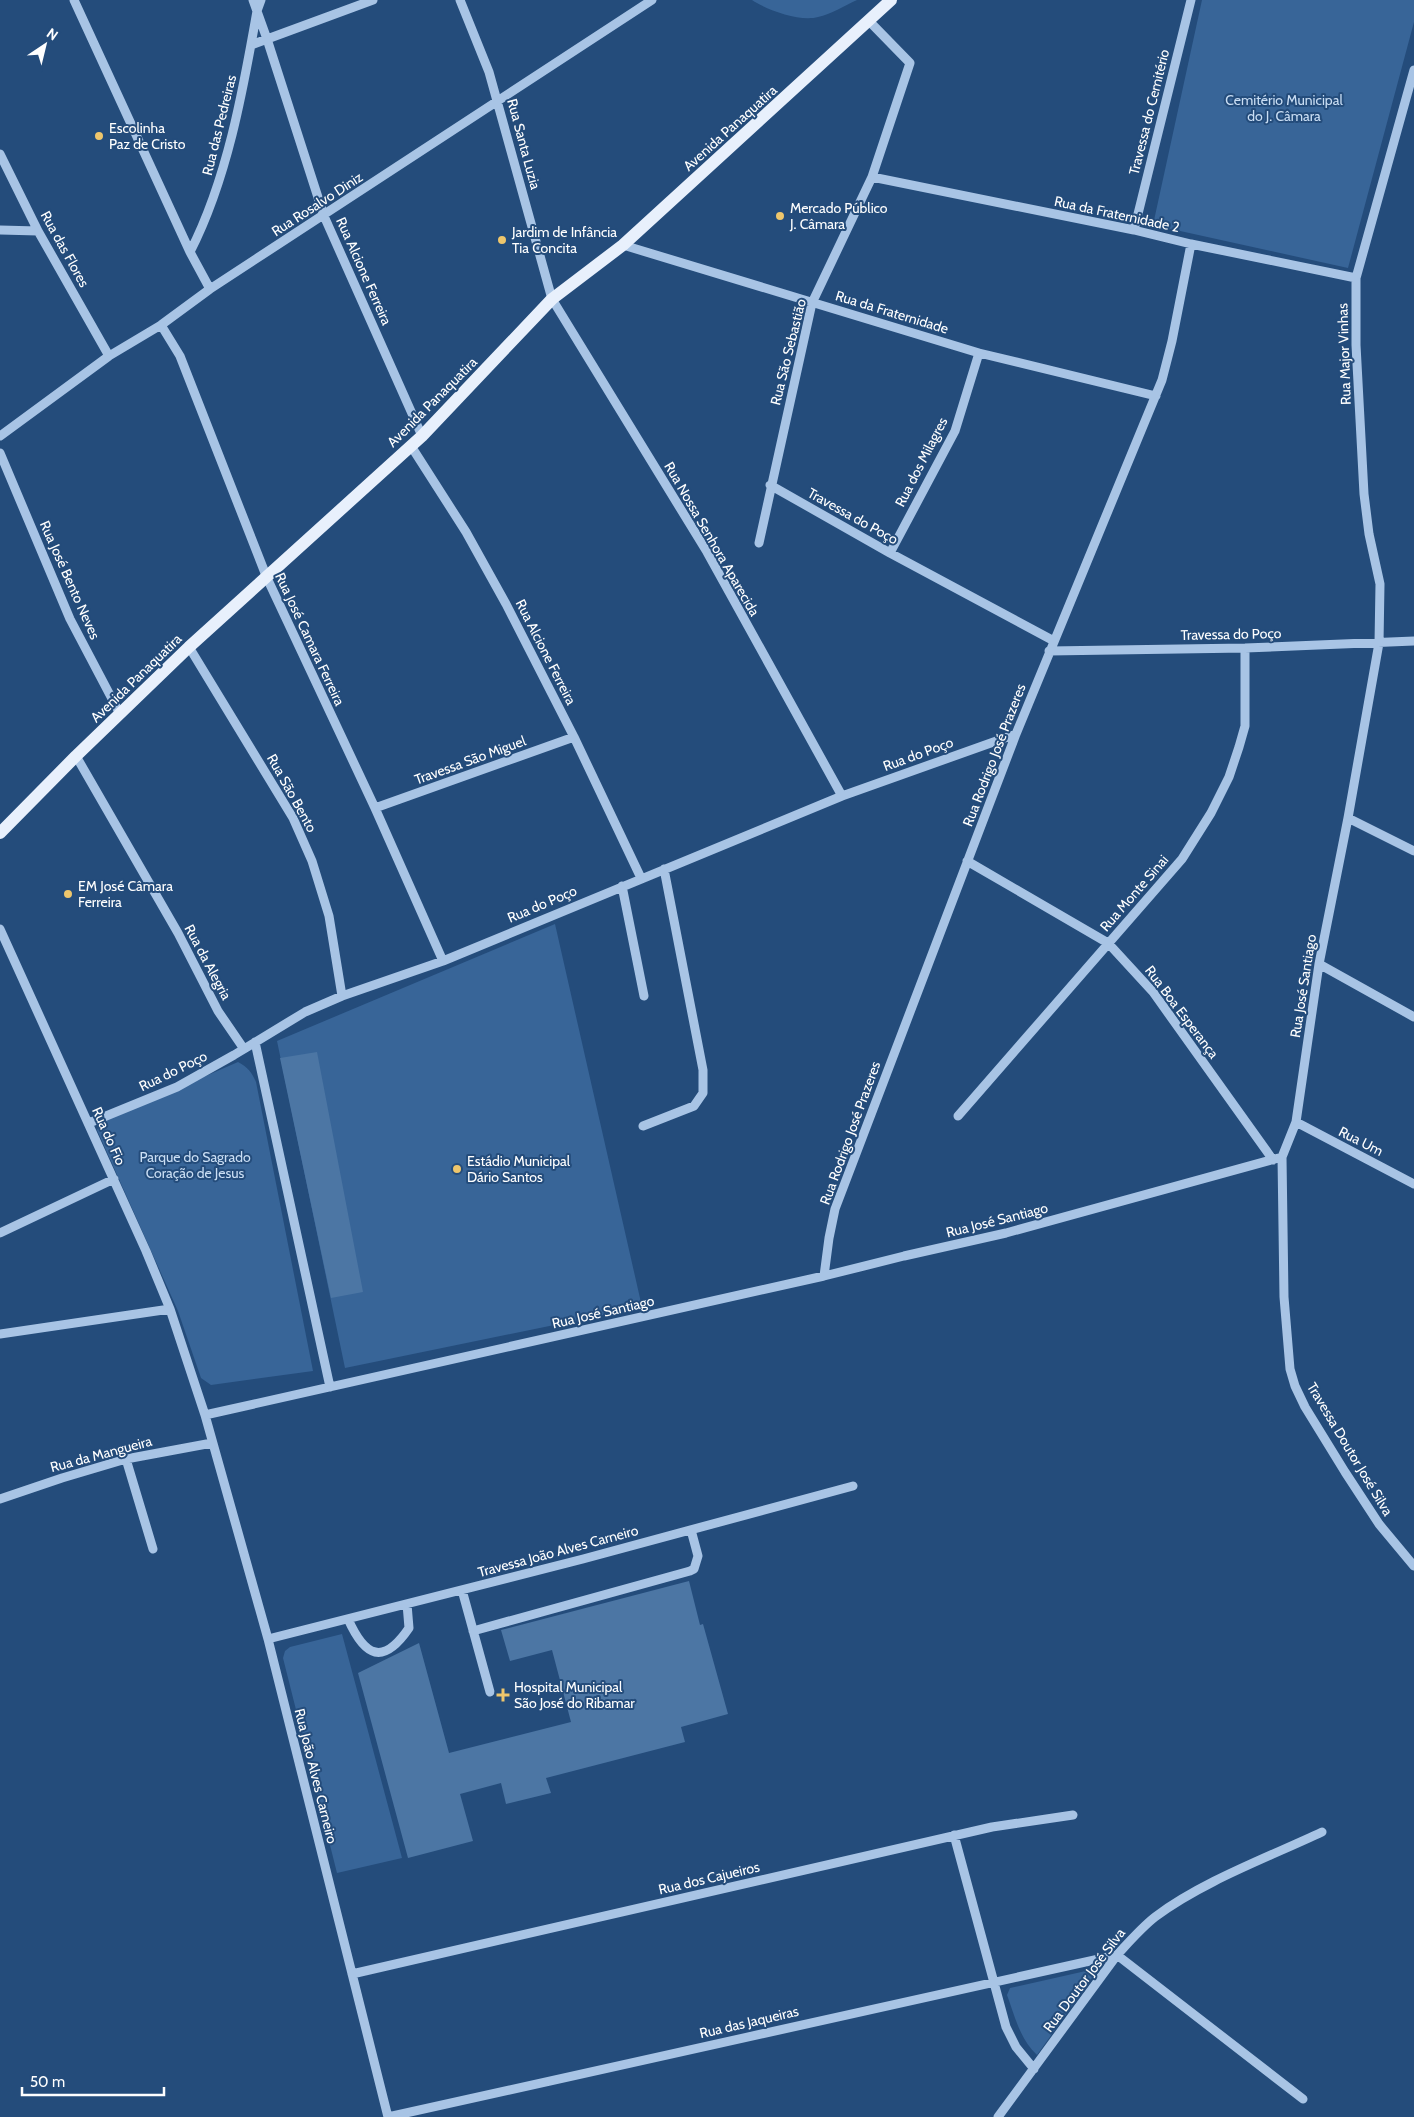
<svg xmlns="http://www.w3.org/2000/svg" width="1414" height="2117" font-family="Cabin,sans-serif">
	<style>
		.green { fill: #386598 }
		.building { fill: #4c76a4 }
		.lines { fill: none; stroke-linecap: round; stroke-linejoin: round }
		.minor { stroke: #a8c4e5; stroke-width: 9 }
		.major { stroke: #e8f0fc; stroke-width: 12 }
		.poi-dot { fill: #eec66c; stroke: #244c7b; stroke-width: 2 }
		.labels { text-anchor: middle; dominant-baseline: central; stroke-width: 4; stroke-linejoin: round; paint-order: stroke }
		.park-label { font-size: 14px; fill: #cadef4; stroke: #244c7b }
		.street-label { font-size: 14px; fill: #fff; stroke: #244c7b }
		.poi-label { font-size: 14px; fill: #fff; stroke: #244c7b; text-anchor: start }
	</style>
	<rect width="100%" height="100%" fill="#244c7b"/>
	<path class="green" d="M752,0H857C844,6 831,14 818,17C800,22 767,10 752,0Z
		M1202,0H1414V22L1348,268L1153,225Z
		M555,924L642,1307L345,1368L277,1041Z
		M238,1062C248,1067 252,1073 256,1082L313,1371L211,1385L201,1378L178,1311L97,1130L102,1121Z
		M342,1634L402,1858L337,1873L283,1658L285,1651L290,1647Z
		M1099,1968L1037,2055C1020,2039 1015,2017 1007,1995L1010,1988Z"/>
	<path class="building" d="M317,1052L363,1292L331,1298L280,1058Z
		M689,1581L700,1625L703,1624L728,1714L681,1727L685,1742L546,1778L551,1793L506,1804L501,1783L460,1794L473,1841L408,1858L358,1673L419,1643L449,1753L571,1722L552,1650L510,1661L501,1630Z"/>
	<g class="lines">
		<path class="minor" d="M74,0L190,252L210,289
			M253,0L267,39L324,216L422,436
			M460,0L489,72L552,299L707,552L842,796
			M251,45L373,0
			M0,154L38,231L109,356
			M872,177L1134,230L1191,244L1356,278
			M0,230L38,231
			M1134,230L1191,0
			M623,245L979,353L1156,396
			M190,252C227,180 243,91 257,11L261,0
			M161,325L180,356L267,578L375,808L443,961
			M0,436L109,356L161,325L210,289L652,0
			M411,446L466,532L506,604L574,737L641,878
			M0,453L70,619L120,714
			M770,485L890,553L1054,641
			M759,543L812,303L872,177L910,63L869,21
			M890,553L955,431L979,353
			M189,647L293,818L312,861L329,916L342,996
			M1049,651L1245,648L1414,641
			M76,756L178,933L218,1011L244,1049
			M375,808L574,737
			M1348,818L1414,851
			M967,861L1108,943L1153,992L1273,1160
			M622,886L644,996
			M0,929L146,1251L170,1309L205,1415L268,1639L388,2117
			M1319,964L1414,1017
			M255,1042L330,1387
			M958,1116L1182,859L1211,813L1229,777L1239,747L1245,726V648
			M1296,1122L1414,1184
			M89,1123L177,1087L234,1055L305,1012L342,996L443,961L842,796L1016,734
			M643,1126L694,1106L703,1093V1070L664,869
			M1282,1157L1284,1297L1290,1369L1295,1386L1305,1407L1345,1472L1379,1524L1414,1566
			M0,1233L114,1179
			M824,1276L829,1238L835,1209L1016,734L1162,380L1172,341L1191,244
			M0,1334L170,1309
			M205,1415L824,1276L904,1256L1006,1233L1282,1157L1296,1122L1319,964L1348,818L1379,643L1380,584L1369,534L1364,494L1356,345V278L1414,70
			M126,1459L153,1549
			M0,1499L62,1478L126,1459L212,1443
			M462,1590L490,1692
			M348,1619C365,1657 383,1666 409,1628L407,1604
			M473,1631L690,1571L694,1569L698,1556L691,1530
			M268,1639L583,1559L853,1486
			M954,1835L1006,2027L1016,2047L1034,2069
			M352,1974L992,1827L1073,1815
			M388,2117L1117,1955L1303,2099
			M998,2117L1117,1955C1129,1942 1141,1928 1155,1917C1201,1882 1269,1857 1322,1832"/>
		<path class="major" d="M0,833L76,756L189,647L422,436L552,299L623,245L891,0"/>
	</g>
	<g class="poi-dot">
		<circle cx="99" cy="136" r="5"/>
		<circle cx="780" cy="216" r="5"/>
		<circle cx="502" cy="240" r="5"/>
		<circle cx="68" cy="894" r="5"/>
		<circle cx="457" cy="1169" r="5"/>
		<path d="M500.5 1687.5h5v5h5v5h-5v5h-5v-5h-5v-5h5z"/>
	</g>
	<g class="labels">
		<g class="park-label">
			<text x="1284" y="100">Cemitério Municipal<tspan x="1284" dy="16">do J. Câmara</tspan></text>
			<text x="195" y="1157">Parque do Sagrado<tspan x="195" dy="16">Coração de Jesus</tspan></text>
		</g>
		<g class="street-label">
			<text transform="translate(1149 112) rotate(-76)">Travessa do Cemitério</text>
			<text transform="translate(219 125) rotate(-76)">Rua das Pedreiras</text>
			<text transform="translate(730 128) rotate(-42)">Avenida Panaquatira</text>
			<text transform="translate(524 144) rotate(75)">Rua Santa Luzia</text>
			<text transform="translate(317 204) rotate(-33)">Rua Rosalvo Diniz</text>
			<text transform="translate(1117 214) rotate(12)">Rua da Fraternidade 2</text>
			<text transform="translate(65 249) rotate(61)">Rua das Flores</text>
			<text transform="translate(364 271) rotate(66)">Rua Alcione Ferreira</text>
			<text transform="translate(892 312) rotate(17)">Rua da Fraternidade</text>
			<text transform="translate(788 352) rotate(-76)">Rua São Sebastião</text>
			<text transform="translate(1344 354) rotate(-92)">Rua Major Vinhas</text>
			<text transform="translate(432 402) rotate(-45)">Avenida Panaquatira</text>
			<text transform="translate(921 462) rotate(-63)">Rua dos Milagres</text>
			<text transform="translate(853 516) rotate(29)">Travessa do Poço</text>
			<text transform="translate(712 539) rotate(60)">Rua Nossa Senhora Aparecida</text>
			<text transform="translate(70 580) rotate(66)">Rua José Bento Neves</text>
			<text transform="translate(1231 634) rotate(-1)">Travessa do Poço</text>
			<text transform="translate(310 639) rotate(65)">Rua José Camara Ferreira</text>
			<text transform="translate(546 652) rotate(63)">Rua Alcione Ferreira</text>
			<text transform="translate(136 678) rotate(-44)">Avenida Panaquatira</text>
			<text transform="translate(918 754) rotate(-20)">Rua do Poço</text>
			<text transform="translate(994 755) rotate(-69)">Rua Rodrigo José Prazeres</text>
			<text transform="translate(470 760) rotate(-20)">Travessa São Miguel</text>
			<text transform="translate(292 793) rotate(61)">Rua São Bento</text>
			<text transform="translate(1134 893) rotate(-49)">Rua Monte Sinai</text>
			<text transform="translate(542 904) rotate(-23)">Rua do Poço</text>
			<text transform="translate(208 962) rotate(62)">Rua da Alegria</text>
			<text transform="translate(1303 986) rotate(-81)">Rua José Santiago</text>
			<text transform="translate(1182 1012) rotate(53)">Rua Boa Esperança</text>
			<text transform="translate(173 1071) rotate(-26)">Rua do Poço</text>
			<text transform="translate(850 1133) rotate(-70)">Rua Rodrigo José Prazeres</text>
			<text transform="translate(109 1136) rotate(66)">Rua do Fio</text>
			<text transform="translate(1361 1141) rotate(27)">Rua Um</text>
			<text transform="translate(997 1220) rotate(-14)">Rua José Santiago</text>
			<text transform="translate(603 1312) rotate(-13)">Rua José Santiago</text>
			<text transform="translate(1350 1449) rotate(59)">Travessa Doutor José Silva</text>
			<text transform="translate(101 1454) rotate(-15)">Rua da Mangueira</text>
			<text transform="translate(558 1551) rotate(-15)">Travessa João Alves Carneiro</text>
			<text transform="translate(316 1776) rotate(76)">Rua João Alves Carneiro</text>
			<text transform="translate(709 1878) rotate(-13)">Rua dos Cajueiros</text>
			<text transform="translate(1084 1980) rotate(-53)">Rua Doutor José Silva</text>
			<text transform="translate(749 2022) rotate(-13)">Rua das Jaqueiras</text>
		</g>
		<g class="poi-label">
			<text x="109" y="128">Escolinha<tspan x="109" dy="16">Paz de Cristo</tspan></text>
			<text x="790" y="208">Mercado Público<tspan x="790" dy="16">J. Câmara</tspan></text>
			<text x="512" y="232">Jardim de Infância<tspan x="512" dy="16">Tia Concita</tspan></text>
			<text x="78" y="886">EM José Câmara<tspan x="78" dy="16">Ferreira</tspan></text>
			<text x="467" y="1161">Estádio Municipal<tspan x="467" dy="16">Dário Santos</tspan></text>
			<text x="514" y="1687">Hospital Municipal<tspan x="514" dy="16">São José do Ribamar</tspan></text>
		</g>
	</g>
	<g transform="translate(45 45) rotate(35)" stroke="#244c7b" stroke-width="4" paint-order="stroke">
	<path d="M0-4L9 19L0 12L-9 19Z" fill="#ffffff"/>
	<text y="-8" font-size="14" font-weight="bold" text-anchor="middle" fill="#ffffff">N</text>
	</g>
	<path d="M22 2087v8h142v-8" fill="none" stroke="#ffffff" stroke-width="2.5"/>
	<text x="30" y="2087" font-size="15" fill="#ffffff" stroke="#244c7b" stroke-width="4" paint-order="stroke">50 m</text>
</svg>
